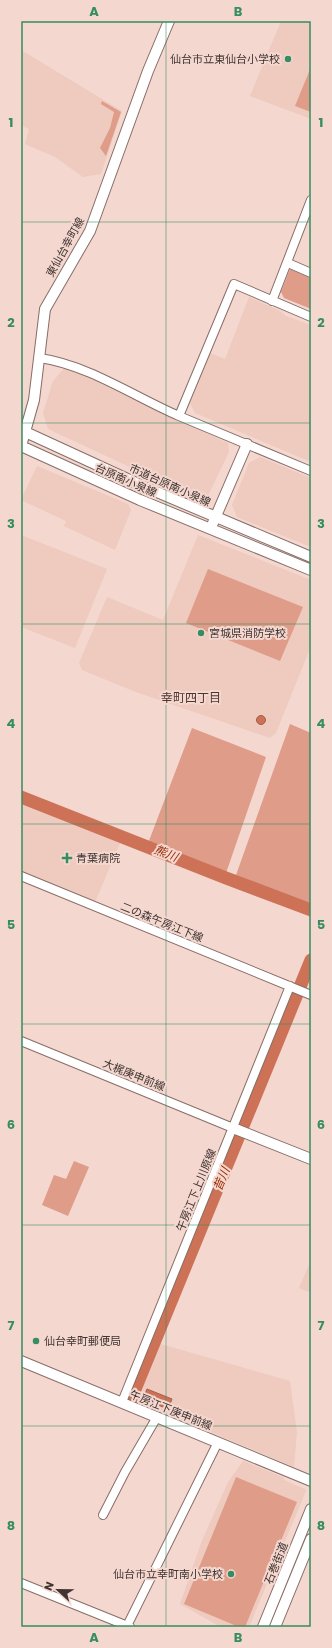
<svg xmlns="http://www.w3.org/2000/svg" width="332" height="1648" font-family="Poppins,'Noto Sans JP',sans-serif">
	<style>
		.built { fill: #eecabf }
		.green { fill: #de9c89 }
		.water { fill: #cd7257; stroke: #a25f4c }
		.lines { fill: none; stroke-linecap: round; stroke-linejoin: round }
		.river { stroke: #cd7257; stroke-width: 13 }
		.minor-casing { stroke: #876e67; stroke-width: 10 }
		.tertiary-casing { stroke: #876e67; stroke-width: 12 }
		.minor { stroke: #fff; stroke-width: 8 }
		.tertiary { stroke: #fff; stroke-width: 10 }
		.grid { fill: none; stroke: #358d61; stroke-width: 1; stroke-opacity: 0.55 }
		.poi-dot { fill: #358d61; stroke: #f4d7cf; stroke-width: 1.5 }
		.labels { text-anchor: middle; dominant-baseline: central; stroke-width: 4; stroke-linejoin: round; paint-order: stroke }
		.poi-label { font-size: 11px; fill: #3f3431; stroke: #f4d7cf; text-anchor: start }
		.street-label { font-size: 11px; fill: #3f3431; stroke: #f4d7cf }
		.neighbourhood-label { font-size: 12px; fill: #4d3730; stroke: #f4d7cf }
		.water-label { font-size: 12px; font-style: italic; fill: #972a00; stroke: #f4d7cf }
		.neatline { fill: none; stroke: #358d61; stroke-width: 1.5 }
		.grid-label { font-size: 13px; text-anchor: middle; font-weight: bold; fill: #358d61 }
	</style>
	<rect width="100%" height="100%" fill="#f4d7cf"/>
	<path class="built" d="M281,21H311V119L250,96Z
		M21,50L122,111L101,174L83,177L55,157L25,144L29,129L21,125Z
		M249,297L280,311L286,316L311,325V462L195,413L190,403L210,353L225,359Z
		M65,367L228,443L229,452L205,502L48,429L43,413L53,381Z
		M260,457L311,478V547L237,517L232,505L249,463Z
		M37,466L128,504L131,510L115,550L64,526L66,521L21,500Z
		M21,535L107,569L75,648L21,627Z
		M198,535L311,580V646L276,733L270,738L136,692L82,670L79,663L107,597L163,620Z
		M21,801L121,841L95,902L21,875Z
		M311,1260V1293L299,1288Z
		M157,1343L290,1381L297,1432L294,1467L135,1400Z
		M243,1461L283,1477L284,1480L305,1489L306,1491L249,1627H221L180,1604L201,1543L228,1482Z"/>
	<path class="green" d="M311,67V112L295,106Z
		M102,101L121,112L106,156L100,148L110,128L114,112L101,104Z
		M290,269L311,278V309L284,298L281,292Z
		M208,569L303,607L280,661L186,623Z
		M290,724L311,733V905L236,875Z
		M192,728L266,757L225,876L147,846Z
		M74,1161L89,1167L68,1216L42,1205L54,1175L66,1179Z
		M236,1477L297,1502L245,1627H239L184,1604Z"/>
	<path class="water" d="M256.5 720a4.5 4.5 0 1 1 9 0a4.5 4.5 0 1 1-9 0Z
		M147,1389L172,1399L168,1409L143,1399Z"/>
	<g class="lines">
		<path class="river" d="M21,797L226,878L311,910
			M131,1399L311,960"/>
		<g class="minor-casing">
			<path id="minor" d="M288,263L311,273
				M272,301L311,200
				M311,317L234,284L179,416L311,471
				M40,358C88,365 135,397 179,416
				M21,876L311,995
				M21,1041L233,1128
				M122,1402L290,986
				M103,1515L125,1472L157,1417
				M21,1583L130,1627
				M127,1626L218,1442"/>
		</g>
		<g class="tertiary-casing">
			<path id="tertiary" d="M21,430L145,487L311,557
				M21,446L34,400L45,309L90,231L148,71L169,21
				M21,446L140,500L311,570
				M213,523L247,444
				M233,1128L311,1159
				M21,1361L311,1481
				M263,1627L311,1509
				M275,1627L311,1539"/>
		</g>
		<use href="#minor" class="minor"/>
		<use href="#tertiary" class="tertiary"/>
	</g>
	<path class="grid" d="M166,21V1627M21,222H311M21,423H311M21,624H311M21,824H311M21,1024H311M21,1225H311M21,1426H311"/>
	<g class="poi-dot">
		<circle cx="288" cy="59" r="4"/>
		<circle cx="201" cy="633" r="4"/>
		<path d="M65 852h4v4h4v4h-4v4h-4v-4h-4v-4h4z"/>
		<circle cx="36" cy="1341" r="4"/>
		<circle cx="231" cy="1574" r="4"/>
	</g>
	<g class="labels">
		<g class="poi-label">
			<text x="280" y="59" text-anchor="end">仙台市立東仙台小学校</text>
			<text x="209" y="633">宮城県消防学校</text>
			<text x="76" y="858">青葉病院</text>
			<text x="44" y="1341">仙台幸町郵便局</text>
			<text x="223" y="1574" text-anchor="end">仙台市立幸町南小学校</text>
		</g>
		<g class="street-label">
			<text transform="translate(65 247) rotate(-61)">東仙台幸町線</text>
			<text transform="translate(126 480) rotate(24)">台原南小泉線</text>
			<text transform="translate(170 485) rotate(24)">市道台原南小泉線</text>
			<text transform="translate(162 922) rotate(22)">二の森午房江下線</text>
			<text transform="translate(134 1075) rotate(22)">大梶庚申前線</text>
			<text transform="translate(196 1190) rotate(-68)">午房江下上川原線</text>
			<text transform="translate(171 1410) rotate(22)">午房江下庚申前線</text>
			<text transform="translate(276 1563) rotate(-68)">石巻街道</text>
		</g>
		<g class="neighbourhood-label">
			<text x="191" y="697">幸町四丁目</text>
		</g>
		<g class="water-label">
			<text transform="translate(166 853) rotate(21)">熊川</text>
			<text transform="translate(221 1179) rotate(-68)">昔川</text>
		</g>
	</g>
	<rect width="332" height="1648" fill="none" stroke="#f4d7cf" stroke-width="44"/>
	<g transform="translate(58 1590) rotate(292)" stroke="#f4d7cf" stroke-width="3" paint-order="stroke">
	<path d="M0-3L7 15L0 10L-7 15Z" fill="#3f3431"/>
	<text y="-6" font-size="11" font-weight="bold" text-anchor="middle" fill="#3f3431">N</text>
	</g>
	<rect x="22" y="22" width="288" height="1604" class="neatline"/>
	<g class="grid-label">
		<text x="94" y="16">A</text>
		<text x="238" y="16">B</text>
		<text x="11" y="127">1</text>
		<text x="321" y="127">1</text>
		<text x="11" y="327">2</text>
		<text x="321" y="327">2</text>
		<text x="11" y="528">3</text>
		<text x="321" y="528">3</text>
		<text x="11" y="728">4</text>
		<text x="321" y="728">4</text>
		<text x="11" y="929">5</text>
		<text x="321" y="929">5</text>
		<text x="11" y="1129">6</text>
		<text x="321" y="1129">6</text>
		<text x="11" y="1330">7</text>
		<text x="321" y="1330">7</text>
		<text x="11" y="1530">8</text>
		<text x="321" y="1530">8</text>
		<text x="94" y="1642">A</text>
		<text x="238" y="1642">B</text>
	</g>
</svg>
